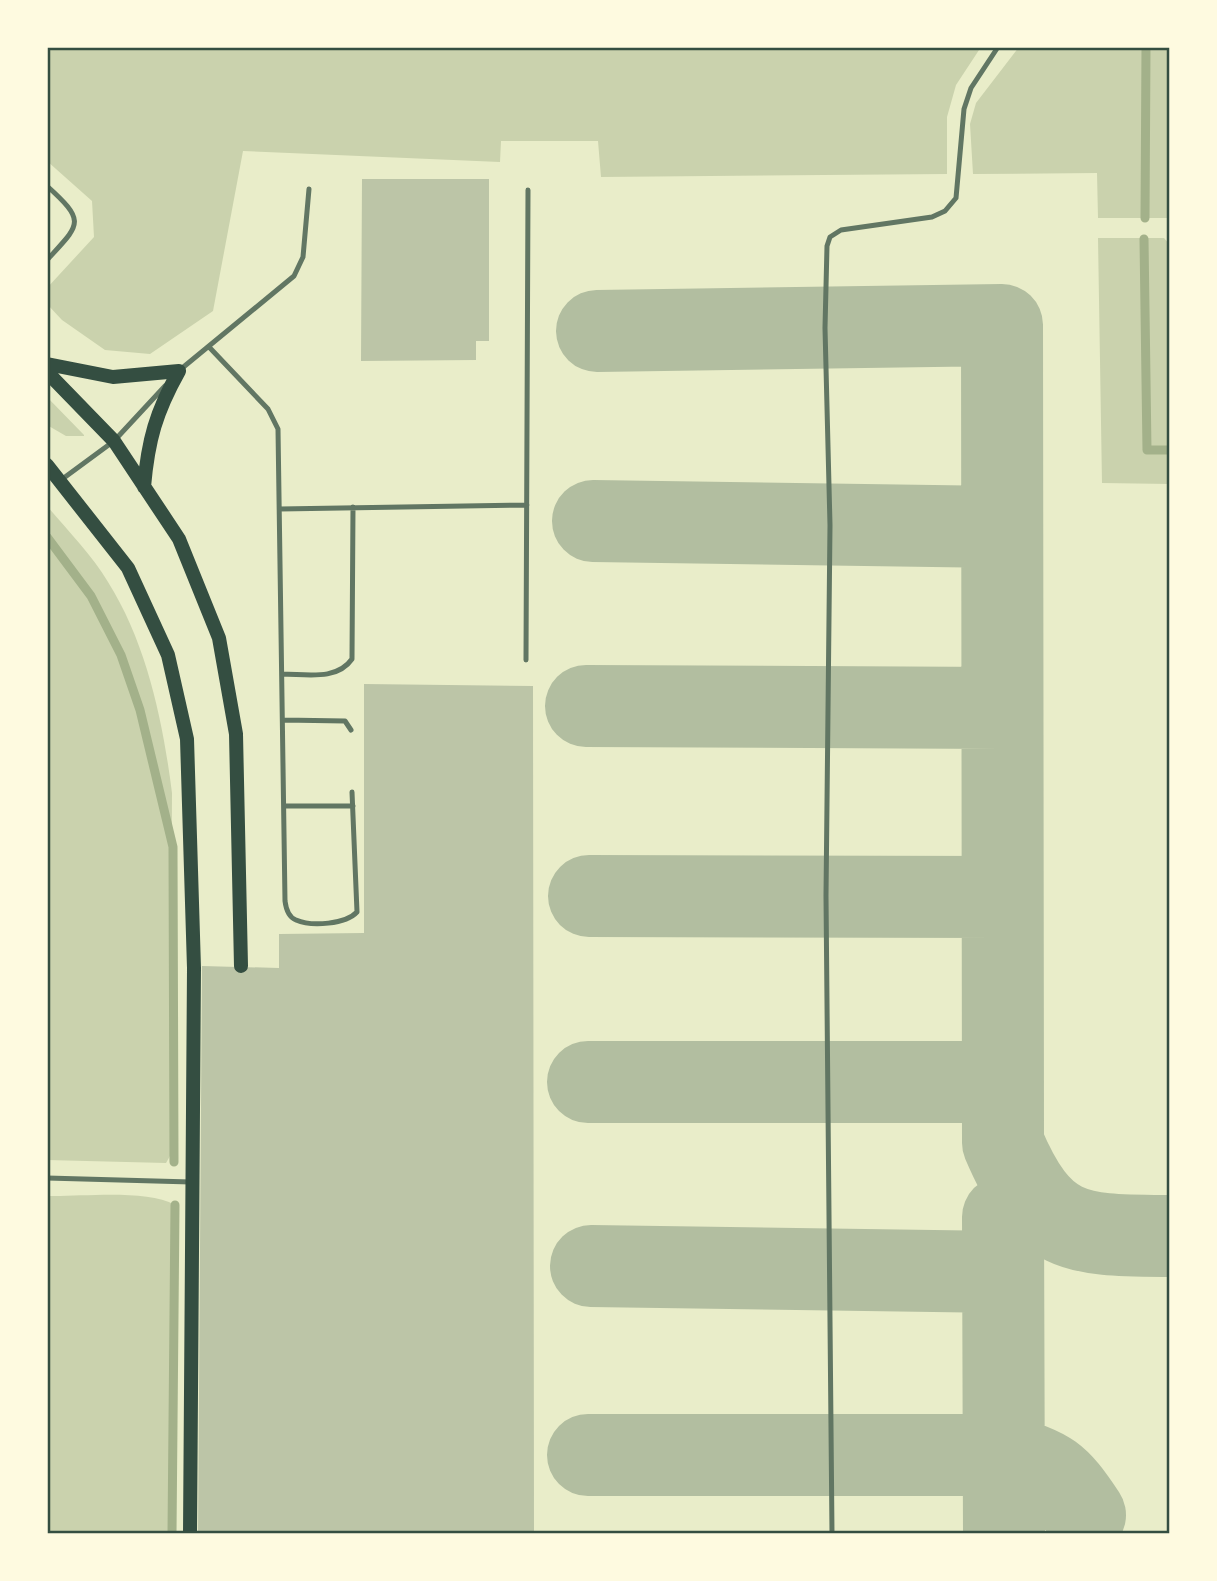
<svg xmlns="http://www.w3.org/2000/svg" width="1217" height="1581" font-family="Lato,sans-serif">
	<style>
		.green { fill: #cad2ad }
		.lines { fill: none; stroke-linecap: round; stroke-linejoin: round }
		.stream { stroke: #a3b18a; stroke-width: 9 }
		.taxiway { stroke: #b2bea0; stroke-width: 82 }
		.building { fill: #bcc5a7 }
		.service { stroke: #617663; stroke-width: 5 }
		.secondary { stroke: #344e41; stroke-width: 14 }
		.neatline { fill: none; stroke: #344e41; stroke-width: 2.5 }
	</style>
	<rect width="100%" height="100%" fill="#e9edc9"/>
	<path class="green" d="M47,47H981L956,85L947,117V174L601,177L598,141H501L500,162L243,151L213,311L150,354L105,350L62,320L47,304V288L94,237L92,201L47,161Z
		M1019,47H1170L1168,218H1098L1097,173L973,174L970,124L976,103Z
		M1098,238H1164L1170,245V484L1102,483Z
		M47,397L84,435V436H66L47,425Z
		M47,506C68,531 92,555 108,582C147,644 163,722 172,793L170,1156L166,1163L47,1160Z
		M47,1196C82,1197 146,1189 175,1205L172,1534H47Z"/>
	<g class="lines">
		<path class="stream" d="M1145,218L1146,47
			M1144,239L1147,450H1170
			M47,537L91,596L121,655L140,710L173,847L174,1162
			M172,1534L175,1205"/>
		<path class="taxiway" d="M597,331L1002,325L1003,1143C1043,1237 1075,1235 1170,1236
			M593,521L1001,527
			M586,706L1001,708
			M589,896L1001,897
			M588,1082H1003
			M1003,1217L1004,1534
			M591,1266L1002,1272
			M588,1455H1003C1051,1470 1057,1473 1085,1515"/>
	</g>
	<path class="building" d="M362,179H489V341H476V360L361,361Z
		M364,684L533,686L534,1534H198L202,966L279,968V934L364,933Z"/>
	<g class="lines">
		<path class="service" d="M47,186C87,222 80,224 47,260
			M210,348L268,409L278,429L285,901C286,909 288,917 296,920C312,927 346,924 357,912L352,792
			M181,369L294,276L303,257L309,189
			M61,480L114,441L165,386
			M280,509L527,505
			M526,660L528,190
			M282,674C306,674 337,681 352,659L353,507
			M283,720L345,721L351,730
			M284,806H353
			M47,1178L191,1182
			M832,1534L826,896L830,525L825,328L827,246L830,237L841,230L932,217L945,211L956,198L964,109L971,88L998,47"/>
		<path class="secondary" d="M47,364L113,377L179,371
			M47,372L114,441L179,539L219,638L236,734L241,966
			M47,465L128,568L168,655L187,739L194,968L190,1534
			M144,487C148,440 156,412 179,371"/>
	</g>
	<rect width="1217" height="1581" fill="none" stroke="#fefae0" stroke-width="98"/>
	<rect x="49" y="49" width="1119" height="1483" class="neatline"/>
</svg>
